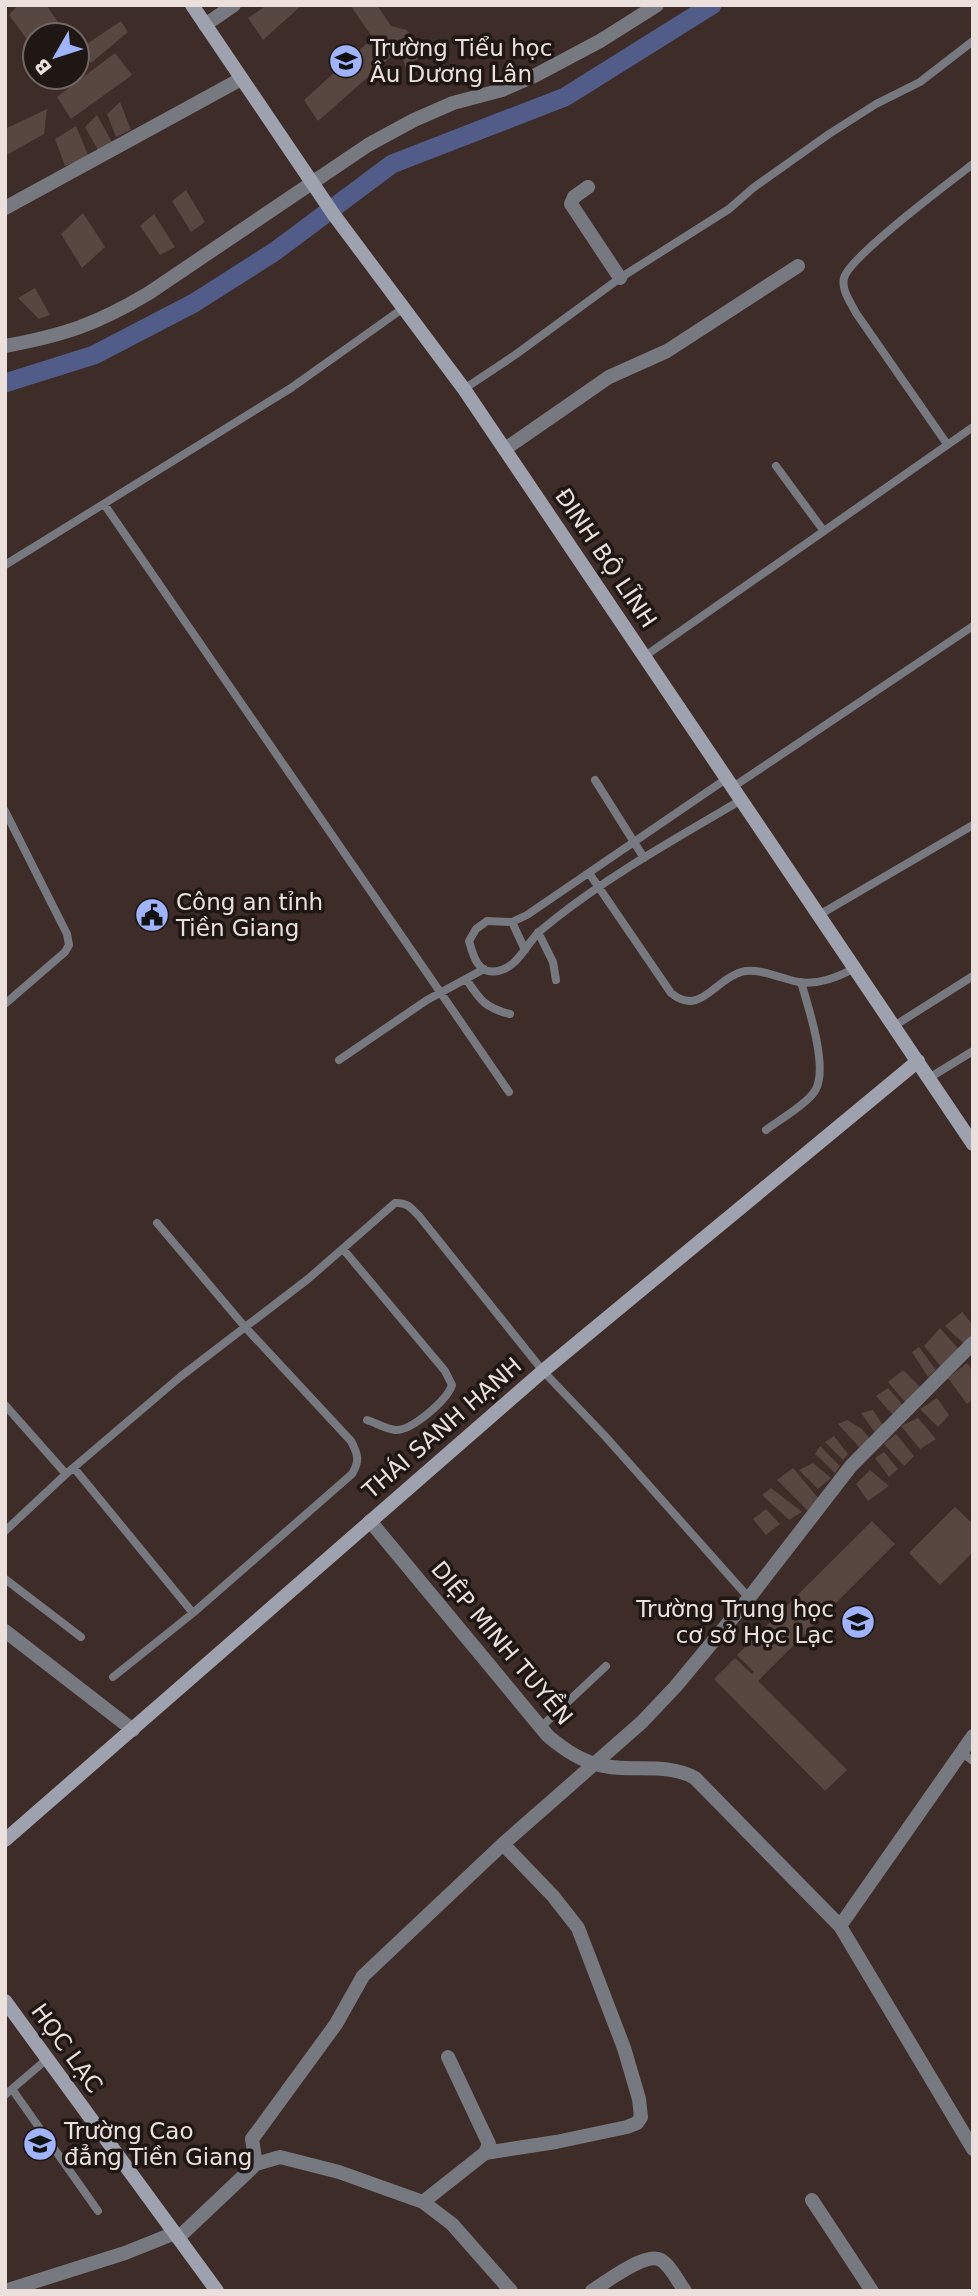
<svg xmlns="http://www.w3.org/2000/svg" width="978" height="2296" font-family="'DejaVu Sans',sans-serif">
	<style>
		.lines { fill: none; stroke-linecap: round; stroke-linejoin: round }
		.canal { stroke: #515c89; stroke-width: 19 }
		.building { fill: #584641 }
		.lane { stroke: #777981; stroke-width: 8 }
		.street { stroke: #777981; stroke-width: 14 }
		.secondary { stroke: #9ea2ae; stroke-width: 14 }
		.labels { text-anchor: middle; dominant-baseline: central; stroke-width: 7; stroke-linejoin: round; paint-order: stroke }
		.poi-label { font-size: 23px; fill: #ece0dd; stroke: #1e1714; text-anchor: start }
		.street-label { font-size: 23px; fill: #ece0dd; stroke: #1e1714 }
	</style>
	<rect width="100%" height="100%" fill="#3d2c27"/>
	<g class="lines">
		<path class="canal" d="M5,383L94,355L194,303L274,252L392,164L565,97L712,5"/>
	</g>
	<path class="building" d="M18,5H46L58,22L39,35H35V38L29,42L9,15Z
		M267,5H302L263,40L248,18Z
		M350,5H377L391,26L407,30L424,55L405,67L401,48L318,121L304,100L373,38Z
		M121,21L128,32L91,63L79,49Z
		M115,53L132,75L71,119L57,97Z
		M120,102L131,130L116,137L107,114Z
		M47,109L44,134L5,156V129Z
		M97,115L112,142L99,152L85,127Z
		M76,126L89,157L65,166L55,139Z
		M186,190L205,222L191,232L172,201Z
		M83,213L105,247L82,268L61,234Z
		M154,214L175,247L160,255L140,226Z
		M35,288L50,315L39,319L18,298Z
		M962,1312L973,1325V1337L965,1345L945,1326Z
		M940,1328L961,1352L942,1368L924,1346Z
		M919,1347L936,1370L928,1377L912,1352Z
		M967,1363L973,1371V1399L967,1404L948,1378Z
		M903,1370L920,1387L906,1403L888,1382Z
		M888,1388L903,1405L894,1416L876,1396Z
		M937,1398L949,1415L938,1427L920,1409Z
		M873,1410L884,1427L876,1434L861,1413Z
		M918,1418L936,1439L920,1449L901,1426Z
		M847,1420L862,1429L870,1439L860,1448L838,1424Z
		M896,1434L914,1456L904,1466L884,1444Z
		M834,1436L848,1454L843,1460L825,1442Z
		M820,1446L840,1466L835,1473L815,1454Z
		M884,1452L898,1469L889,1477L875,1458Z
		M813,1463L831,1478L818,1489L799,1470Z
		M793,1468L819,1499L808,1511L777,1480Z
		M870,1470L889,1486L868,1501L856,1484Z
		M771,1488L802,1512L789,1520L762,1495Z
		M955,1507L973,1524V1552L940,1585L909,1553Z
		M766,1509L780,1524L766,1535L753,1519Z
		M872,1521L895,1544L758,1681L847,1770L825,1791L714,1679L735,1658L752,1674L754,1672L737,1655Z"/>
	<g class="lines">
		<path class="lane" d="M464,389L515,355L620,278L729,209L753,188L829,134L876,104L920,82L973,41
			M947,444L856,313C851,303 841,290 844,278C849,257 951,181 973,164
			M776,466L823,530
			M104,504L509,1092
			M5,565L291,388L402,309
			M645,656L973,427
			M726,779L527,915L512,922L487,921L476,929L469,941C473,956 478,975 498,971C518,967 526,944 540,931C545,927 551,922 556,918C613,873 679,837 741,800
			M595,780L644,858
			M733,787L973,626
			M5,811L67,934L69,945L65,952L6,1003
			M589,873L671,993C700,1017 714,980 741,972C759,967 781,979 799,982C819,985 838,977 855,968
			M819,915L973,825
			M512,922L525,950
			M538,932L553,962L556,980
			M466,979C480,1000 485,1008 510,1014
			M894,1026L973,976
			M339,1060L427,1000L484,969
			M929,1078L973,1051
			M766,1130C779,1120 809,1103 816,1089C828,1066 808,1006 801,982
			M343,1249L445,1371L452,1385C447,1400 412,1431 395,1430C386,1429 376,1423 367,1420
			M5,1405L66,1474
			M74,1468L193,1613L352,1474C360,1461 358,1454 351,1441L245,1327L157,1223
			M5,1531L66,1474L180,1377L308,1279L395,1203C407,1202 411,1208 419,1216L543,1371L604,1435L749,1598
			M5,1579L81,1637
			M113,1677L193,1613
			M541,1727L606,1666
			M961,1752L973,1761
			M12,2089L98,2211
			M5,2095L47,2059"/>
		<path class="street" d="M205,25L234,5
			M588,187L574,197L571,204L620,278
			M5,208L241,79
			M5,346C65,335 97,324 149,293L368,145L414,120L453,103L502,90L536,75L600,41L657,5
			M505,449L609,377L667,351L798,266
			M370,1521L548,1736C561,1747 580,1760 596,1764C628,1774 666,1761 695,1778L840,1926L973,2149
			M5,1631L133,1730
			M840,1926L973,1736
			M485,2153L556,2142L627,2127L637,2123L641,2117L639,2099L624,2048L578,1928L553,1896L503,1844
			M256,2164L252,2139L336,2024L363,1976L503,1844L642,1722L676,1686L749,1598L851,1466L973,1343
			M812,2200L872,2291
			M423,2202L485,2153L489,2144L448,2057
			M178,2238L256,2164L280,2157L339,2172L423,2202L452,2224L511,2291
			M5,2291L125,2253L175,2233
			M592,2291C606,2282 646,2251 661,2260C671,2266 678,2282 685,2291"/>
		<path class="secondary" d="M192,5L334,215L464,389L973,1144
			M5,1840L543,1371L918,1061
			M5,2001L217,2291"/>
	</g>
	<defs>
		<g id="school-disc" transform="scale(1.75)"><circle r="9.5" fill="#a0b3fd" stroke="#1e1714"/><path d="M0-5L7-2L0 1L-7-2ZM-4 1L0 2.5L4 1V4Q0 6-4 4Z" fill="#111"/></g>
		<g id="civic-disc" transform="scale(1.75)"><circle r="9.5" fill="#a0b3fd" stroke="#1e1714"/><path d="M-.6-6.5H3V-4.5H.6V-3L4-1V1h2V6H-6V1h2V-1L-.6-3ZM-1.2 2.5V6h2.4V2.5Z" fill="#111"/></g>
		<g id="university-disc" transform="scale(1.75)"><circle r="9.5" fill="#a0b3fd" stroke="#1e1714"/><path d="M0-5L7-2L0 1L-7-2ZM-4 1L0 2.5L4 1V4Q0 6-4 4Z" fill="#111"/></g>
	</defs>
	<g fill-rule="evenodd">
		<use href="#school-disc" x="346" y="61"/>
		<use href="#civic-disc" x="152" y="915"/>
		<use href="#school-disc" x="858" y="1622"/>
		<use href="#university-disc" x="40" y="2144"/>
	</g>
	<g class="labels">
		<g class="poi-label">
			<text x="370" y="48">Trường Tiểu học<tspan x="370" dy="26">Âu Dương Lân</tspan></text>
			<text x="176" y="902">Công an tỉnh<tspan x="176" dy="26">Tiền Giang</tspan></text>
			<text x="834" y="1609" text-anchor="end">Trường Trung học<tspan x="834" dy="26">cơ sở Học Lạc</tspan></text>
			<text x="64" y="2131">Trường Cao<tspan x="64" dy="26">đẳng Tiền Giang</tspan></text>
		</g>
		<g class="street-label">
			<text transform="translate(606 558) rotate(56)">ĐINH BỘ LĨNH</text>
			<text transform="translate(442 1428) rotate(-41)">THÁI SANH HẠNH</text>
			<text transform="translate(502 1643) rotate(50)">DIỆP MINH TUYỀN</text>
			<text transform="translate(67 2048) rotate(54)">HỌC LẠC</text>
		</g>
	</g>
	<rect width="978" height="2296" fill="none" stroke="#ece0dd" stroke-width="14"/>
	<g transform="translate(56 56) rotate(231)"><circle r="33" fill="#1e1714" stroke="#706764" stroke-width="2"/>
	<path d="M0-5L12 26L0 18L-12 26Z" fill="#a0b3fd"/>
	<text y="-10" font-size="19" font-weight="bold" text-anchor="middle" fill="#ece0dd">B</text>
	</g>
</svg>
